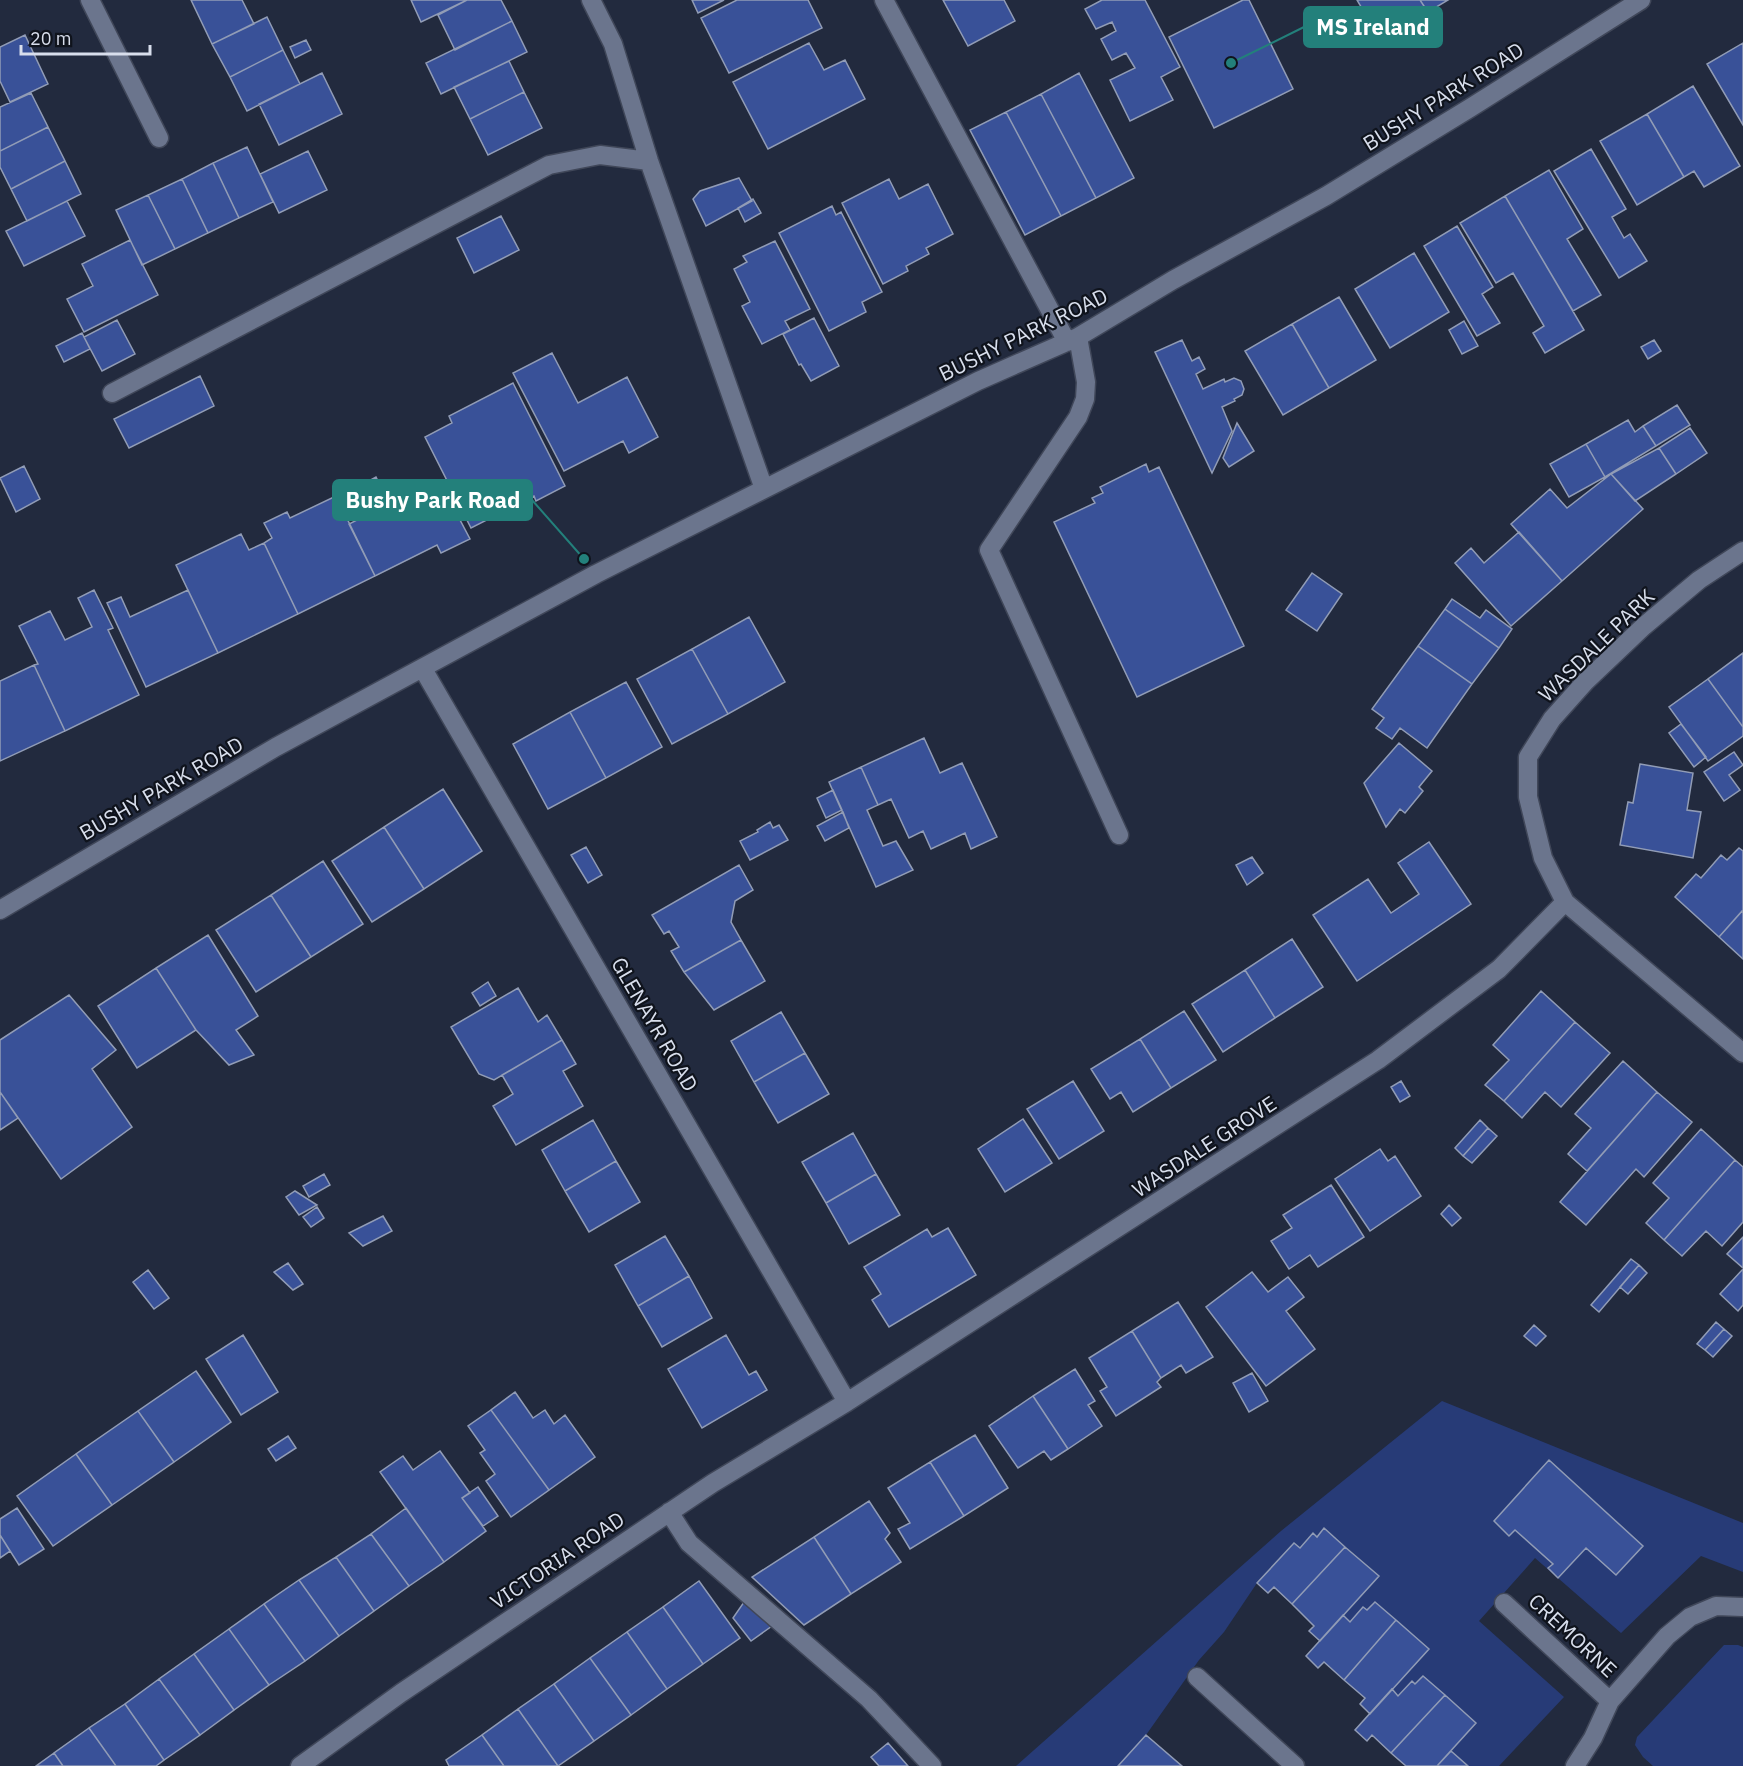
<svg xmlns="http://www.w3.org/2000/svg" width="1743" height="1766" font-family="'IBM Plex Sans',sans-serif">
	<style>
		.green { fill: #273b77 }
		.building { fill: #395198; stroke: #919cb6; stroke-width: 1.5 }
		.lines { fill: none; stroke-linecap: round; stroke-linejoin: round }
		.minor-casing { stroke: #404759; stroke-width: 21 }
		.minor { stroke: #6b758d; stroke-width: 18 }
		.labels { text-anchor: middle; dominant-baseline: central; stroke-width: 4.5; stroke-linejoin: round; paint-order: stroke }
		.street-label { font-size: 21px; fill: #d8deec; stroke: #0f131c }
		.leader { fill: none; stroke: #23807b; stroke-width: 2 }
		.callout-dot { fill: #23807b; stroke: #0f131c; stroke-width: 2 }
		.callout { fill: #23807b; stroke: #23807b; stroke-width: 2 }
		.callout-label { font-size: 22px; text-anchor: middle; font-weight: bold; fill: #fff }
	</style>
	<rect width="100%" height="100%" fill="#222a3e"/>
	<path class="green" d="M1442,1401L1743,1523V1572L1701,1556L1621,1633L1535,1558L1479,1621L1564,1697L1499,1766H1468L1451,1751L1476,1723L1423,1676L1415,1684L1412,1681L1398,1696L1392,1689L1429,1649L1375,1602L1367,1610L1350,1622L1343,1615L1379,1576L1324,1528L1317,1537L1313,1533L1300,1548L1294,1543L1257,1583L1224,1632L1199,1660L1146,1735L1118,1766H1016L1281,1531Z
		M1724,1645H1738L1743,1647V1766H1653L1643,1757L1635,1745L1637,1737Z"/>
	<path class="building" d="M191,0H242L254,24L212,44Z
		M411,0H467L421,22Z
		M467,0H501L512,21L455,50L438,15Z
		M692,0H724L698,13Z
		M737,0H808L822,28L729,73L701,18Z
		M943,0H1004L1015,21L968,46Z
		M1102,0H1145L1180,67L1161,77L1173,100L1130,121L1110,80L1135,68L1126,53L1112,60L1101,39L1116,31L1112,22L1096,29L1085,9Z
		M1243,0H1249L1293,89L1214,128L1169,37Z
		M1357,0H1420L1428,12L1402,29L1393,15L1373,27Z
		M1420,0H1448L1428,12Z
		M267,17L283,50L230,77L212,44Z
		M512,21L527,52L441,94L426,63Z
		M25,35L48,84L10,102L0,81V47Z
		M306,40L311,50L295,58L290,47Z
		M809,43L824,70L845,60L865,99L768,149L733,82Z
		M1743,43V125L1707,64Z
		M283,50L300,84L247,111L230,77Z
		M509,61L524,92L470,119L454,87Z
		M322,73L342,114L279,145L259,104Z
		M1079,73L1134,178L1096,198L1041,94Z
		M1693,86L1740,166L1704,187L1694,171L1684,177L1647,114Z
		M524,92L542,128L488,155L470,119Z
		M31,93L48,127L0,151V107Z
		M1041,94L1096,198L1061,216L1006,112Z
		M1006,112L1061,216L1025,235L970,130Z
		M1647,114L1684,177L1637,205L1600,141Z
		M48,127L65,161L11,189L0,167V151Z
		M247,147L273,202L239,218L213,163Z
		M1591,149L1626,209L1612,217L1624,238L1630,234L1647,261L1619,278L1554,171Z
		M308,151L327,190L279,213L260,174Z
		M65,161L81,194L27,221L11,189Z
		M213,163L239,218L208,233L182,179Z
		M1549,170L1583,229L1567,239L1601,295L1573,311L1505,196Z
		M739,178L752,201L706,226L693,199L700,191Z
		M182,179L208,233L175,249L148,195Z
		M889,179L899,199L928,184L953,234L926,248L929,254L906,266L908,271L883,284L842,203Z
		M148,195L175,249L142,265L116,210Z
		M1505,196L1584,330L1545,353L1533,333L1544,326L1513,273L1496,283L1460,223Z
		M753,199L761,213L745,222L738,208Z
		M67,201L85,236L24,266L6,231Z
		M832,206L836,215L841,212L882,292L862,302L866,312L829,331L779,233Z
		M501,216L519,250L474,273L457,238Z
		M1457,226L1493,287L1482,294L1500,323L1477,336L1424,246Z
		M130,240L158,295L84,332L67,299L93,286L82,264Z
		M775,241L810,309L785,321L790,330L762,344L742,306L750,302L734,269L747,262L743,256Z
		M1414,253L1449,312L1390,348L1355,289Z
		M1339,297L1376,360L1329,388L1292,324Z
		M814,318L839,366L811,381L801,364L799,365L783,334Z
		M117,320L135,354L102,371L84,337Z
		M1464,321L1478,346L1462,354L1449,330Z
		M1292,324L1329,388L1283,415L1245,351Z
		M82,333L90,349L64,362L56,346Z
		M1182,340L1192,361L1199,357L1205,369L1196,374L1203,389L1224,379L1225,382L1234,378L1241,381L1244,389L1242,395L1234,399L1235,401L1222,407L1232,431L1212,473L1155,352Z
		M1654,340L1661,351L1648,359L1641,347Z
		M552,353L578,403L627,377L658,437L629,453L623,441L564,471L513,373Z
		M200,376L214,406L129,448L114,419Z
		M513,383L565,486L536,501L534,496L471,528L425,437L452,423L449,416Z
		M1677,405L1690,425L1656,446L1643,426Z
		M1628,420L1635,432L1643,426L1656,446L1605,477L1586,444Z
		M1237,423L1254,451L1229,467L1223,458Z
		M1690,428L1707,453L1676,474L1659,448Z
		M1586,444L1605,477L1569,497L1550,464Z
		M1659,448L1676,474L1635,501L1611,474Z
		M1146,464L1149,472L1159,467L1244,646L1137,697L1054,522L1095,503L1092,498L1103,493L1100,487Z
		M24,466L40,499L16,512L0,478Z
		M1611,474L1643,509L1562,581L1511,524L1550,489L1567,508Z
		M376,477L390,505L439,480L470,539L441,553L437,545L375,576L349,524L363,517L350,491Z
		M336,496L375,576L298,614L264,543L272,538L264,523L287,512L290,518Z
		M1519,532L1562,581L1511,626L1455,563L1471,548L1484,563Z
		M241,534L249,550L264,543L298,614L218,653L176,565Z
		M1312,573L1342,594L1317,631L1286,610Z
		M94,590L113,628L108,630L139,695L65,731L34,665L38,664L19,626L50,611L65,640L92,627L78,598Z
		M188,590L218,653L146,687L107,603L121,597L130,617Z
		M1452,599L1480,618L1486,610L1512,629L1499,648L1445,609Z
		M1445,609L1499,648L1472,684L1418,646Z
		M749,617L785,682L728,714L692,649Z
		M1418,646L1472,684L1427,748L1400,728L1392,739L1376,728L1384,718L1372,709Z
		M692,649L728,714L672,744L637,679Z
		M1743,653V727L1708,679Z
		M34,665L65,731L0,761V681Z
		M1708,679L1743,727V736L1708,761L1669,707Z
		M626,682L662,747L606,778L570,712Z
		M570,712L606,778L548,809L513,744Z
		M1681,724L1706,757L1694,767L1669,733Z
		M924,738L940,773L962,763L997,837L971,849L965,833L931,849L923,831L909,838L891,799L878,805L861,767Z
		M1399,743L1432,771L1419,787L1423,791L1405,813L1400,809L1386,827L1364,783Z
		M1734,752L1743,765L1729,775L1740,790L1724,801L1704,772Z
		M1640,764L1693,773L1687,810L1701,812L1693,858L1620,845L1628,802L1633,803Z
		M861,767L878,805L867,810L883,846L896,841L913,870L876,887L829,782Z
		M443,789L482,851L424,889L384,827Z
		M833,790L842,810L826,818L817,798Z
		M843,812L849,828L825,841L817,826Z
		M770,822L773,828L779,825L788,840L750,860L740,841L758,832L757,830Z
		M384,827L424,889L372,922L332,861Z
		M1429,842L1471,904L1357,981L1313,915L1368,879L1391,913L1419,894L1398,863Z
		M586,847L602,875L588,883L571,855Z
		M1739,848L1743,851V910L1719,937L1675,897L1696,874L1701,878L1721,855L1727,860Z
		M1252,857L1263,873L1247,885L1236,865Z
		M323,861L363,924L311,957L271,895Z
		M739,865L753,890L735,901L731,922L741,940L684,972L671,951L679,947L669,931L664,934L652,915Z
		M271,895L311,957L256,992L216,930Z
		M1743,910V959L1719,937Z
		M208,935L258,1016L236,1030L254,1055L229,1065L196,1030L156,968Z
		M1292,939L1323,987L1275,1018L1245,970Z
		M741,940L765,981L714,1010L684,972Z
		M156,968L196,1030L137,1068L98,1006Z
		M1245,970L1275,1018L1223,1052L1192,1004Z
		M488,982L496,996L480,1006L472,993Z
		M518,988L538,1022L547,1015L562,1040L494,1080L479,1074L451,1027Z
		M1541,991L1575,1022L1504,1101L1485,1085L1509,1060L1493,1045Z
		M69,995L116,1050L92,1069L132,1127L61,1179L0,1092V1040Z
		M1184,1011L1216,1060L1171,1088L1140,1039Z
		M781,1012L805,1053L754,1082L731,1041Z
		M1575,1022L1610,1053L1561,1107L1545,1092L1522,1118L1504,1101Z
		M1140,1039L1171,1088L1133,1112L1121,1092L1110,1099L1091,1069Z
		M562,1040L576,1064L563,1071L583,1106L516,1145L493,1106L513,1094L502,1075Z
		M805,1053L829,1094L778,1123L754,1082Z
		M1623,1061L1657,1092L1587,1171L1568,1154L1591,1128L1575,1114Z
		M1073,1081L1104,1131L1059,1159L1027,1109Z
		M1401,1081L1410,1096L1400,1102L1391,1087Z
		M0,1092L18,1118L0,1130Z
		M1657,1092L1692,1122L1644,1177L1636,1169L1586,1225L1560,1202Z
		M1023,1119L1052,1163L1005,1192L978,1149Z
		M593,1120L616,1161L565,1191L542,1150Z
		M1480,1120L1488,1128L1463,1156L1455,1148Z
		M1488,1128L1497,1136L1472,1163L1463,1156Z
		M1701,1129L1735,1160L1664,1240L1646,1223L1669,1198L1653,1183Z
		M853,1133L876,1174L826,1203L802,1162Z
		M1380,1149L1388,1161L1395,1156L1421,1196L1370,1231L1335,1179Z
		M1735,1160L1743,1167V1222L1722,1246L1706,1231L1682,1256L1664,1240Z
		M616,1161L640,1202L589,1232L565,1191Z
		M324,1174L330,1185L309,1197L303,1186Z
		M876,1174L900,1215L849,1244L826,1203Z
		M1331,1185L1364,1237L1318,1267L1310,1255L1289,1269L1271,1241L1292,1228L1283,1215Z
		M295,1191L317,1205L299,1215L286,1197Z
		M1449,1205L1461,1218L1452,1226L1441,1214Z
		M317,1207L324,1218L311,1227L303,1217Z
		M383,1216L392,1231L363,1246L349,1233Z
		M948,1228L976,1275L889,1327L872,1300L881,1294L864,1267L927,1229L932,1237Z
		M665,1236L689,1276L638,1306L615,1265Z
		M1743,1237V1268L1727,1254Z
		M1631,1259L1639,1265L1599,1312L1591,1305Z
		M288,1263L303,1284L293,1290L274,1272Z
		M1639,1265L1647,1273L1628,1294L1620,1287Z
		M1743,1269V1305L1738,1311L1720,1294Z
		M148,1270L169,1298L154,1309L133,1282Z
		M1252,1272L1268,1292L1288,1277L1304,1297L1286,1311L1315,1349L1266,1386L1206,1307Z
		M689,1276L712,1318L662,1347L638,1306Z
		M1178,1302L1213,1357L1186,1373L1181,1365L1161,1378L1132,1331Z
		M1716,1322L1724,1329L1705,1350L1697,1344Z
		M1534,1325L1546,1336L1536,1346L1524,1336Z
		M1724,1329L1732,1336L1713,1357L1705,1350Z
		M1132,1331L1161,1378L1157,1382L1161,1387L1116,1416L1100,1391L1107,1387L1089,1358Z
		M243,1335L278,1392L241,1415L206,1359Z
		M726,1335L749,1375L756,1371L767,1390L702,1428L668,1369Z
		M1075,1369L1095,1401L1088,1405L1102,1426L1068,1449L1033,1396Z
		M196,1371L231,1422L174,1462L138,1411Z
		M1252,1373L1268,1401L1249,1412L1233,1383Z
		M515,1392L533,1418L545,1410L554,1424L565,1415L595,1457L549,1490L491,1410Z
		M1033,1396L1068,1449L1051,1460L1044,1451L1018,1468L989,1426Z
		M491,1410L549,1490L511,1517L486,1481L495,1474L480,1453L485,1450L468,1426Z
		M138,1411L174,1462L112,1505L76,1454Z
		M975,1435L1008,1488L964,1516L930,1462Z
		M288,1436L296,1448L276,1461L268,1449Z
		M440,1451L470,1493L462,1498L486,1531L444,1562L380,1472L403,1456L413,1470Z
		M76,1454L112,1505L53,1546L17,1496Z
		M1549,1460L1643,1546L1616,1575L1586,1548L1558,1578L1548,1568L1553,1564L1515,1530L1509,1536L1494,1521Z
		M930,1462L964,1516L910,1549L898,1529L910,1523L888,1488Z
		M478,1487L498,1516L483,1526L462,1498Z
		M869,1501L890,1533L885,1539L901,1562L851,1594L814,1537Z
		M17,1508L44,1549L19,1565L0,1535V1519Z
		M406,1508L444,1562L409,1586L371,1534Z
		M1324,1528L1345,1547L1292,1604L1274,1587L1268,1593L1257,1583L1294,1543L1300,1548L1313,1533L1317,1537Z
		M371,1534L409,1586L374,1611L336,1557Z
		M0,1535L10,1551L0,1558Z
		M814,1537L851,1594L804,1625L752,1577Z
		M1345,1547L1379,1576L1320,1641L1309,1631L1314,1626L1292,1604Z
		M336,1557L374,1611L339,1636L299,1580Z
		M299,1580L339,1636L305,1661L264,1604Z
		M699,1581L740,1638L703,1664L663,1607Z
		M744,1602L772,1626L751,1641L733,1618Z
		M1375,1602L1396,1620L1344,1680L1324,1662L1318,1668L1306,1656L1343,1615L1350,1622L1363,1607L1367,1610Z
		M264,1604L305,1661L269,1685L229,1629Z
		M663,1607L703,1664L667,1689L627,1632Z
		M1396,1620L1429,1649L1370,1714L1360,1704L1365,1698L1344,1680Z
		M229,1629L269,1685L234,1710L194,1654Z
		M627,1632L667,1689L631,1715L590,1658Z
		M194,1654L234,1710L200,1735L159,1679Z
		M590,1658L631,1715L594,1741L554,1684Z
		M1423,1676L1445,1695L1391,1753L1372,1735L1367,1741L1355,1730L1392,1689L1398,1696L1412,1681L1415,1684Z
		M159,1679L200,1735L164,1760L125,1704Z
		M554,1684L594,1741L558,1766L518,1709Z
		M1445,1695L1476,1723L1437,1766H1406L1391,1753Z
		M125,1704L164,1760L156,1766H116L89,1728Z
		M518,1709L558,1766H504L482,1735Z
		M89,1728L116,1766H63L54,1753Z
		M482,1735L504,1766H449L446,1760Z
		M1146,1735L1182,1766H1118Z
		M888,1743L908,1766H879L871,1757Z
		M1451,1751L1468,1766H1437Z
		M54,1753L63,1766H36Z"/>
	<g class="lines">
		<g class="minor-casing">
			<path id="minor" d="M90,0L159,138
				M591,0L613,44L649,161L764,489
				M884,0L1067,342
				M1078,337L1086,382L1085,399L1078,417L989,550L1119,835
				M112,393L549,165L600,155L649,161
				M1743,551L1699,580L1644,626L1585,682L1552,719L1528,757V797L1543,858L1565,902L1743,1053
				M423,669L847,1402
				M0,910L276,747L596,574L978,381L1078,337L1173,280L1326,196L1470,108L1641,0
				M669,1512L689,1543L869,1699L932,1766
				M1504,1603L1610,1701
				M1197,1677L1295,1766
				M300,1766L401,1693L713,1483L847,1402L1378,1060L1499,969L1565,902
				M1575,1766L1593,1738L1610,1701L1667,1636L1690,1617L1716,1606L1743,1607"/>
		</g>
		<use href="#minor" class="minor"/>
	</g>
	<g class="labels">
		<g class="street-label">
			<text transform="translate(1443 96) rotate(-32)">BUSHY PARK ROAD</text>
			<text transform="translate(1023 334) rotate(-26)">BUSHY PARK ROAD</text>
			<text transform="translate(1596 645) rotate(-44)">WASDALE PARK</text>
			<text transform="translate(161 788) rotate(-30)">BUSHY PARK ROAD</text>
			<text transform="translate(655 1024) rotate(60)">GLENAYR ROAD</text>
			<text transform="translate(1204 1146) rotate(-33)">WASDALE GROVE</text>
			<text transform="translate(557 1560) rotate(-34)">VICTORIA ROAD</text>
			<text transform="translate(1573 1635) rotate(43)">CREMORNE</text>
		</g>
	</g>
	<path class="leader" d="M1231 63L1304 27M584 559L532 500"/>
	<g class="callout-dot">
		<circle cx="1231" cy="63" r="6"/>
		<circle cx="584" cy="559" r="6"/>
	</g>
	<g class="callout">
		<rect x="1304" y="7" width="138" height="40" rx="6"/>
		<rect x="333" y="480" width="199" height="40" rx="6"/>
	</g>
	<g class="callout-label">
		<text x="1373" y="35">MS Ireland</text>
		<text x="433" y="508">Bushy Park Road</text>
	</g>
	<path d="M21 45v9h129v-9" fill="none" stroke="#d8deec" stroke-width="3"/>
	<text x="30" y="45" font-size="18" fill="#d8deec" stroke="#0f131c" stroke-width="4.5" paint-order="stroke">20 m</text>
</svg>
